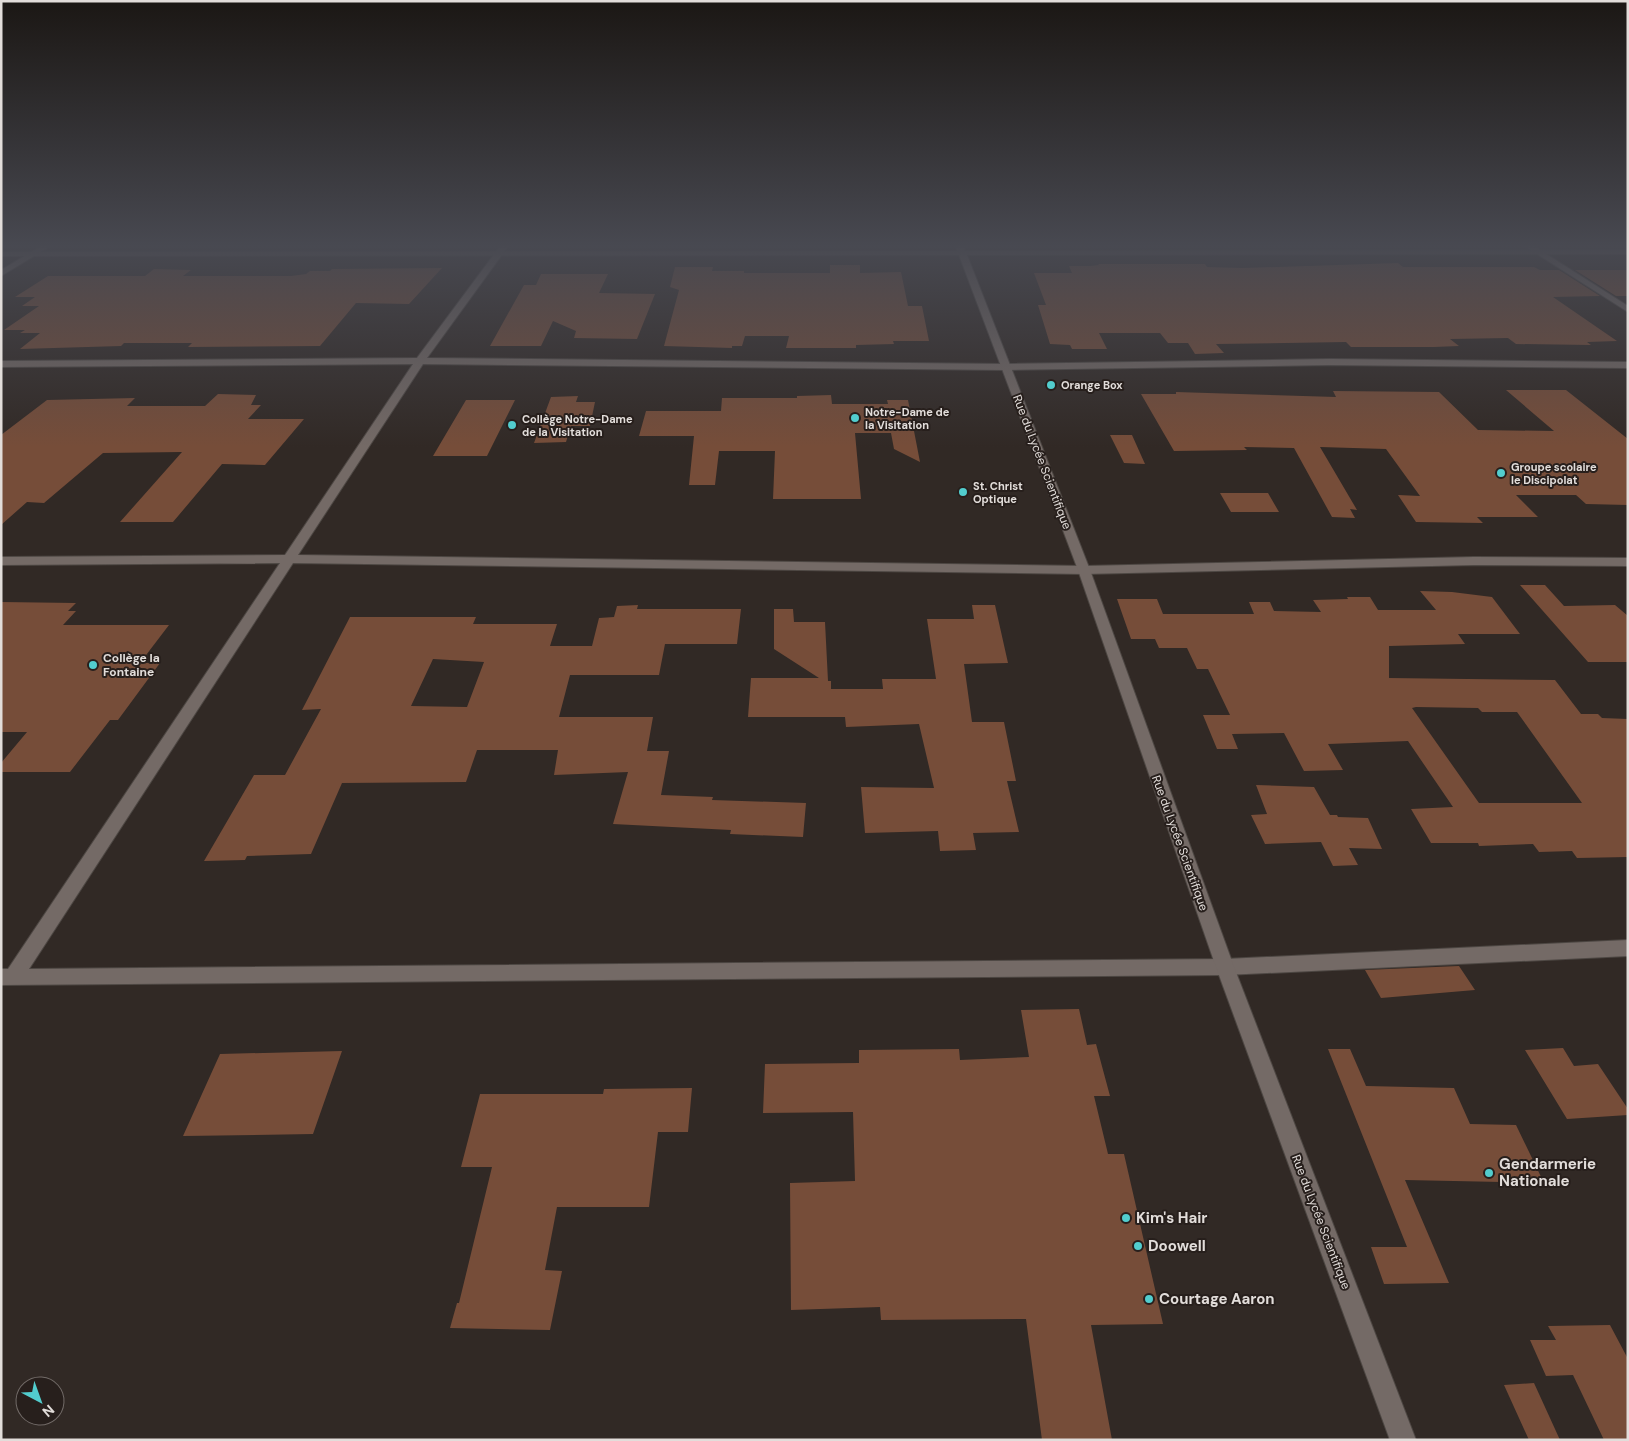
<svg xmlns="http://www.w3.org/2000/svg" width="1629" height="1441" font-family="'DM Sans',sans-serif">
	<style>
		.building { fill: #764d39; fill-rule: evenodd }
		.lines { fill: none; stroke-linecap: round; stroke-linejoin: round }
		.minor-casing { stroke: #4d4743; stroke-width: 2 }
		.tertiary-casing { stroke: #4d4743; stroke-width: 2 }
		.minor { fill: #746a66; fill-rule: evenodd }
		.tertiary { fill: #746a66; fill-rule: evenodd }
		.poi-dot { fill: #52cdce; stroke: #271f1c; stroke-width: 2 }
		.labels { text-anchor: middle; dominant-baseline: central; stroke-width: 4; stroke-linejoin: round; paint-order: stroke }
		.far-poi-label { font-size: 11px; font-weight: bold; fill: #e2ddda; stroke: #271f1c; text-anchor: start }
		.street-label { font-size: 12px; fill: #e2ddda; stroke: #271f1c }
		.poi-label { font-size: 12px; font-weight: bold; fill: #e2ddda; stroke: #271f1c; text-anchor: start }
		.near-poi-label { font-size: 15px; font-weight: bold; fill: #e2ddda; stroke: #271f1c; text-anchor: start }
	</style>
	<rect width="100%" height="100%" fill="#312925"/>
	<path class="building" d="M1398,263L1403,267H1534L1540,270H1559L1600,296L1553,297L1617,341L1587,342L1591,345L1516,344L1508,338L1450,339L1459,346L1434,347H1351L1346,342L1216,344L1224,353L1195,354L1188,343H1168L1160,333H1099L1107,349H1072L1070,345L1050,344L1038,305H1046L1034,273H1072L1069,266H1090L1099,265L1098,264H1205L1207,267L1243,268Z
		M830,265H860V273L901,272L908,306H922L929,341H893L894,344L856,345V348H786L789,336H745L742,346H732V348L664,346L679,290L670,287L675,267H713L712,271H744V273H830Z
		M442,268L409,304L356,303L320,346L188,347L192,343H124L121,346L20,349L40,333H20L25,330H4L39,306H22L35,297H15L48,276H145L154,269L191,270L183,276H291L306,274L310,271H330L332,269Z
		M1575,270H1628V296H1616Z
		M541,274H608L599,293L655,294L637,339L574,338L576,331L553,321L541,346H490L524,285H536Z
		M1506,390H1566L1628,439V505L1586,504L1576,495H1516L1538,517H1477L1483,523L1416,522L1398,495L1420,496L1386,449L1320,447L1357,510L1350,509L1355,518L1332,517L1294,448L1244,447L1247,450L1174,451L1141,394H1176V392L1336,397L1333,391L1439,392L1478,430L1554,431Z
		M218,394L256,395L251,405H261L248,419H304L265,465L222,464L173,522H120L182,452L103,453L44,503L27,502L1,525V435L47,400L135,398L127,406H205Z
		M831,395L832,404H888L887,400H908L920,462L894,449L891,433H855L861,499H773L775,451H719L715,485H689L694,436H639L646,411H721L722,398H797V396Z
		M578,396L576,402H595L590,426H571L566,442L534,443L551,397Z
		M466,400H515L487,456H433Z
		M1110,435H1132L1145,464L1124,463Z
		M1220,493H1268L1279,512H1231Z
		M1520,585H1545L1564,606L1615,605L1628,616V662H1588Z
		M1420,591L1452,592L1492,597L1520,634H1458L1465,644L1389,646V678L1555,680L1581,714H1598L1602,718L1628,719V857L1577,858L1572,851L1539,852L1533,844L1479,846L1478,843H1431L1411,809L1453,807L1408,741L1328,744L1343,770L1304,771L1284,733L1232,734L1238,749H1217L1203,715H1230L1208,669H1197L1187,648H1159L1155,639H1131L1117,599H1157L1163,614H1254L1249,602H1270L1274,611L1321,612L1313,600L1348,599L1347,597H1370L1378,610H1436ZM1416,707L1478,708L1482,712H1517L1582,803H1479L1412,708Z
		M1,602L76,603L68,611H76L63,625H169L140,663H160L118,720H110L70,772H1V763L27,732H1Z
		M638,605L637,609H741L737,644H665L659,675H570L559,717H653L647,751H669L661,795L713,797L712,800L806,803L803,837L730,834L731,830L613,824L628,772L554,775L558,750H477L466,782L342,783L311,854L247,856L245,860L204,861L254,775H285L321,709L302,710L350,617H476L473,624H557L550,646H592L599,618L614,617L617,606ZM433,659L484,662L467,707L411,706Z
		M972,605H995L1008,663L964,664L972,722H1004L1016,781H1007L1019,832L973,833L976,850L940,851L938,831L865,833L861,787L934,788L919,724L846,727L845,717H748L751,678H819L774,649V609H793L794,622H825L828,681H831V689H883L882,679H936L927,619H974Z
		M1256,785L1314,787L1330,815H1337L1338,817L1368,818L1382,849L1349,848L1358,865L1333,866L1321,842L1265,844L1251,815L1267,814Z
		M1459,966L1475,990L1381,998L1365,970Z
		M1079,1009L1087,1045L1096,1044L1110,1096H1094L1108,1154H1124L1163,1324L1091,1325L1112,1440H1042L1026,1319L881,1320L880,1307L791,1310L790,1183L855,1181L853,1112L763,1113L765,1064L859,1063V1050L959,1049L960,1060L1029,1057L1021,1010Z
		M1563,1048L1574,1066L1598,1064L1628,1109V1115L1567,1119L1525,1050Z
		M1328,1049H1350L1366,1086L1454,1088L1470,1124L1516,1125L1544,1183L1405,1180L1449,1283L1384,1284L1371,1247H1407Z
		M342,1051L313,1134L183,1136L220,1054Z
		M692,1088L688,1132H658L649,1207H557L545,1270L562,1271L550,1330L450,1328L457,1303H459L492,1167H461L480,1094H603L604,1089Z
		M1610,1325L1628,1359V1440H1604L1573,1375L1546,1376L1530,1340H1556L1548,1326Z
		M1534,1383L1560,1440H1529L1504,1385Z"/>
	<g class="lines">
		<g class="minor-casing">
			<path id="minor" d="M43,245H52L1,276V270Z
				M501,245H509L427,358L1005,364L1329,359L1628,362V368L1329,365L1005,370L423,364L298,555L1084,566L1474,557L1628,558V566L1474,565L1084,574L293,563L29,969L1225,959L1628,940V956L1225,975L1,985V969H8L280,563L1,565V557L285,555L413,364L1,367V361L417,358Z
				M1523,245H1532L1628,306V312Z"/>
		</g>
		<g class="tertiary-casing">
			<path id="tertiary" d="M955,245H963L965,251L1628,250V254L967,255L1090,570L1234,967L1416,1440H1390L1216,967L1078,570L959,255L1,256V252L957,251Z"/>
		</g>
		<use href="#minor" class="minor"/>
		<use href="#tertiary" class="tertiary"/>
	</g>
	<linearGradient id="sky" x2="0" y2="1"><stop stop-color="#1b1714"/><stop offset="0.55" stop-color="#484951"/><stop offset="1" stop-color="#484951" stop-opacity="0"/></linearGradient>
	<rect width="1629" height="447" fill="url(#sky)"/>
	<g class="poi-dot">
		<circle cx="1051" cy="385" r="5"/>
		<circle cx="855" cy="418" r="5"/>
		<circle cx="512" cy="425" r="5"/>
		<circle cx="1501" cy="473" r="5"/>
		<circle cx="963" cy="492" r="5"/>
		<circle cx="93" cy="665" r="5"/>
		<circle cx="1489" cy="1173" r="5"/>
		<circle cx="1126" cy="1218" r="5"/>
		<circle cx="1138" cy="1246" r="5"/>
		<circle cx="1149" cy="1299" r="5"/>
	</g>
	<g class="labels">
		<g class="far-poi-label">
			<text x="1061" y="385">Orange Box</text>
			<text x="865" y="412">Notre-Dame de<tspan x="865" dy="13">la Visitation</tspan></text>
			<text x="522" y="419">Collège Notre-Dame<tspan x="522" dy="13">de la Visitation</tspan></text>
			<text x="1511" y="467">Groupe scolaire<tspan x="1511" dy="13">le Discipolat</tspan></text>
			<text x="973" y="486">St. Christ<tspan x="973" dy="13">Optique</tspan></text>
		</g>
		<g class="street-label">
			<text transform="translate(1042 462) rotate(69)">Rue du Lycée Scientifique</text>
			<text transform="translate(1180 843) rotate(70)">Rue du Lycée Scientifique</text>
			<text transform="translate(1321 1222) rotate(69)">Rue du Lycée Scientifique</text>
		</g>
		<g class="poi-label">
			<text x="103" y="658">Collège la<tspan x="103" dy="14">Fontaine</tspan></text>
		</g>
		<g class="near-poi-label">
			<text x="1499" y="1164">Gendarmerie<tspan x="1499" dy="17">Nationale</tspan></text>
			<text x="1136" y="1218">Kim's Hair</text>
			<text x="1148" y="1246">Doowell</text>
			<text x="1159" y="1299">Courtage Aaron</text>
		</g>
	</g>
	<rect width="1629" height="1441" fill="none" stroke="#e2ddda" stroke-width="5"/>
	<g transform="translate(40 1401) rotate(139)"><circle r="24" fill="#271f1c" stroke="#726b68"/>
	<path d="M0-4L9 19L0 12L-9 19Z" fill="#52cdce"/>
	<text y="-8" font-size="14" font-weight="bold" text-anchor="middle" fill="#e2ddda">N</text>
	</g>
</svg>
